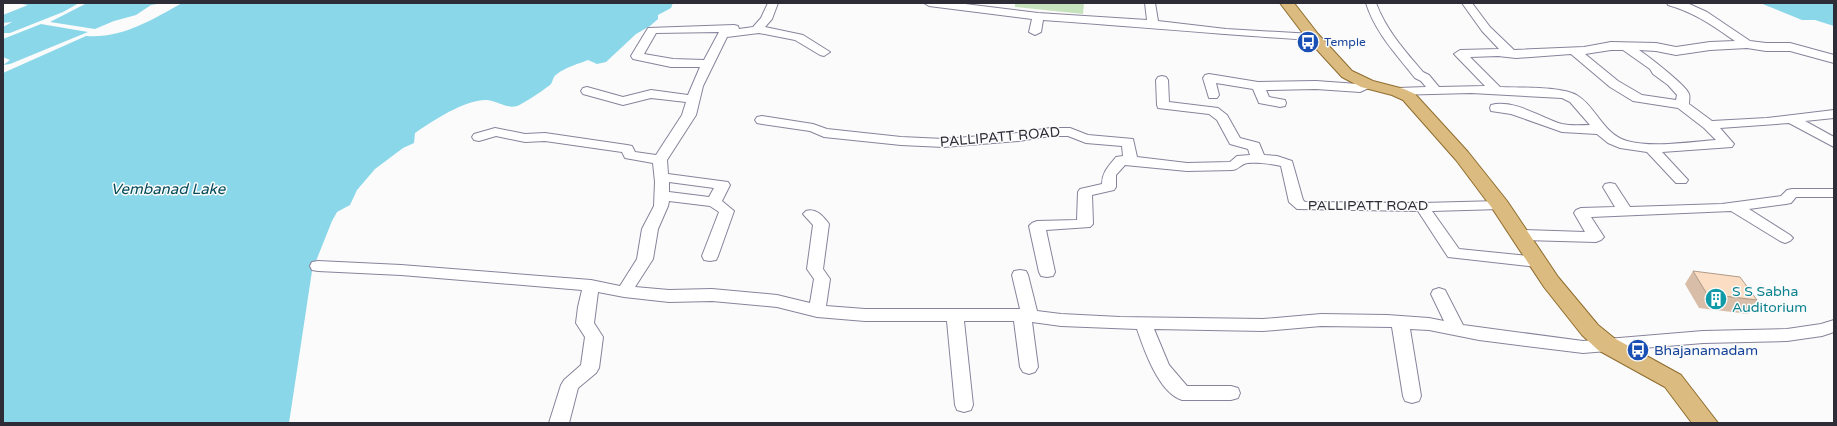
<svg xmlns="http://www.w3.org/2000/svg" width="1837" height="426" font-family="'Varela Round',sans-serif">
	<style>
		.green { fill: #c7e3bd }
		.water { fill: #8ad7e9 }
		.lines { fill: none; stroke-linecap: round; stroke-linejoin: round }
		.minor-casing { stroke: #88839b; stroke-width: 2 }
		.major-casing { stroke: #8f6c2e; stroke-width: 2 }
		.minor { fill: #fff; fill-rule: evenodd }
		.major { fill: #dbbb7f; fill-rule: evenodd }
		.wall { fill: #d8bea8 }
		.building { fill: #fbddc3; stroke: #b09b88 }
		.labels { text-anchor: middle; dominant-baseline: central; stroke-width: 3; stroke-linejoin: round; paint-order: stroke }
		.far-transit-label { font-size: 12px; fill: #164399; stroke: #fbfbfb; text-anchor: start }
		.street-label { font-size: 14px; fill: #2e2c36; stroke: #fbfbfb }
		.culture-label { font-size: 14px; fill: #0d838f; stroke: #fbfbfb; text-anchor: start }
		.transit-label { font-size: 14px; fill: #164399; stroke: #fbfbfb; text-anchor: start }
		.water-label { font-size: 15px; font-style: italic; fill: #044c59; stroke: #fbfbfb }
	</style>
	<rect width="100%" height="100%" fill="#fbfbfb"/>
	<path class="green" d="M1015,3H1084L1083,14L1015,7Z"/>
	<path class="water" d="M17,3H79L63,12L10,33H3V27L12,22L3,23V15L28,5Z
		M87,3H163L151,5L136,15L114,21L95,29L50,22Z
		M182,3H673L671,8L658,15V19L650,26L636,34L606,62L597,64L588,60C578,64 566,67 557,74C553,76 553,81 551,84C547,88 523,104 517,106C506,109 498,101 487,100C466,99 432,121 415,133L414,143L403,148L375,169L357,190L350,205L337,212L332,221L312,271L289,423H3V73L86,36C121,39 152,20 182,3Z
		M1760,3H1834V26L1815,20H1802Z
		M41,24L88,32L10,64L3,65L10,60L3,57V39Z"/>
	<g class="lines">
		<g class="minor-casing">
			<path id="minor" d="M768,3H778L772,19L765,27L803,35L830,52L824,56L820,55L795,40L759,33L727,37L703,86L696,115L667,160L668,174L728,182L730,185L722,201L734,211L718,256L716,260L710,261L704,260L702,256L719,212L710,206L669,201L668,206L658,229L653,259L635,287L669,290L712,289L777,295L810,303L814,279L807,269L813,225L803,214L806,211C816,208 823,216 829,224L823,269L830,279L826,306L865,309H1020L1012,275L1014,271L1020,270L1026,271L1028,275L1037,311L1061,314L1120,317L1263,319L1321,314L1387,315L1429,318L1444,321L1431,294L1433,290L1439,288L1445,290L1463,325L1583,341L1703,331L1787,329L1821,324L1834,320V332L1822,336L1787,341L1703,343L1583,353L1479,340L1429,330L1410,329L1421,396L1419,401L1412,403L1405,401L1403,396L1392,327L1321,326L1263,331L1154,329L1169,365L1187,386H1231L1238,388L1240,393L1238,398L1231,400H1182C1159,393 1144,350 1137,329L1061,326L1032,322L1038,367L1035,372L1029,374L1023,372L1020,367L1014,321H964L973,405L971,410L964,412L957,410L955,405L947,321H865L817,317L777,307L712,301L669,302L624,297L598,292L594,323L603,337L599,368L596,373L578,388L569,423H549L561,385L564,380L581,365L585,337L576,323L578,307L582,290L401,275L318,271L312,270L310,266L312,262L318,261L401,265L591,280L620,286L637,259L642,229L654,206L655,182L653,163L625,158L622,152L545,141L525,142L496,136L479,141L474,140L472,137L474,134L495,128L525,134L545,133L627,145L632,146L635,152L656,155L682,115L686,102L651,98L623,105L583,94L581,91L583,88L587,87L623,97L651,90L688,95L700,67H671L633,59L631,56L648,28L734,25L738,26L739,29L753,27L761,18ZM719,32L704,60L673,59L644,54L656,33ZM669,182L714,188L709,197L669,192Z
				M924,3H957L1038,13L1147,20L1145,3H1155L1158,21L1226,29L1313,34L1319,37L1313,40C1223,35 1133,26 1043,20L1041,32L1035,35L1029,32L1032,19L929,6Z
				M1366,3H1376C1386,30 1405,51 1423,72L1429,75L1439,87L1485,86L1454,54L1460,50L1499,49L1482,31L1462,3H1472L1490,27L1514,50L1584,47L1611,42L1656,43L1676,47L1710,42L1735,41C1713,26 1694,12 1668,5L1667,3H1687L1707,12L1750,41L1766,43H1790L1834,55V63L1790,51H1766L1747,48L1710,50L1676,55L1656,51L1639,50C1648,56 1687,86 1689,94C1690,97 1689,101 1689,104L1712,121L1767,118L1834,110V118L1805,121L1834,137V147L1789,123L1720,128L1734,144L1732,147L1662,152L1688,180L1686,183H1676L1647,152L1620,148L1608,143L1597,134L1562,132L1511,114L1491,111L1490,108L1491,105C1515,99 1541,118 1562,124C1571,126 1581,125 1590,125L1570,102L1562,98L1471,93L1394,95L1392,92L1394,89L1398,88L1426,87L1421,81L1415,78C1396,54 1375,32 1366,3ZM1611,50H1623L1650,69L1653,74L1668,85L1677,95L1676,100L1642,95L1618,81L1585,54ZM1571,54L1610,87L1633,101L1678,108L1704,128L1716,140C1689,142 1653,148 1627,141C1603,134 1596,107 1578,96C1563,86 1519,88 1500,87L1470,57L1498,56L1516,58Z
				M1209,74L1258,82L1316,81L1358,84L1367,80L1371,81L1373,84L1371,87L1360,92L1316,89L1266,90L1269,97L1285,100L1286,103L1285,106L1280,107L1259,103L1253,89L1216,83L1219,95L1217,98H1209L1203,78L1205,75Z
				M1162,76L1166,77L1168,80L1169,102L1218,108L1227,115L1240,138L1259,143L1264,155L1277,156L1292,161L1303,200L1305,202L1422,203L1500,201L1505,202L1507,205L1505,208L1500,209L1432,211L1459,249L1538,257L1544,258L1546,262L1544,266L1538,267L1448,257L1418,211L1297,209L1289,202L1281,166C1274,164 1250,161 1244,164C1240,166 1238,169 1233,170L1187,171L1125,165L1116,175V187L1114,190L1092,195L1093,224L1090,227L1046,230L1055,272L1053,276L1047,277L1041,276L1039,272L1029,226L1032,223L1037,221L1077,220L1078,192L1080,189L1102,184C1102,172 1109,166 1116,157L1123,156L1122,146L1086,143L1068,136H1050L1019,141L944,147L901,145L824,137L810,131L762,124L757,123L755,120L757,117L762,116L813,124L827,129L901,137L944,139L1019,133L1050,128H1070L1088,135L1133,139L1137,157L1187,163L1230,162L1237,156L1250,155L1248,149L1230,144L1217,120L1209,114L1158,108L1157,105L1156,80L1158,77Z
				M1610,183L1615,184L1630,207L1722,204L1781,196L1787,190L1792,189H1834V197H1796L1791,203L1786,204L1749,209L1790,235L1793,238L1790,241L1785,243L1780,241L1731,211L1591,217L1604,237L1601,240L1596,242L1521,240L1516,238L1513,235L1516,232L1521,230L1585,232L1574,213L1576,210L1581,208L1615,207L1603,187L1605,184Z"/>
		</g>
		<g class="major-casing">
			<path id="major" d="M1280,3H1294L1318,34L1352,71L1373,81L1404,89L1415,94L1468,152L1507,201L1558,277L1598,325L1614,338L1681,375L1718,423H1692L1665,387L1598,350L1582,335L1544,287L1492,208L1456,160L1403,100L1392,95L1361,87L1342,77L1308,40Z"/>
		</g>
		<use href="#minor" class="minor"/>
		<use href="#major" class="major"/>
	</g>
	<path class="wall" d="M1693,271L1757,300L1748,314L1699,308L1685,284Z"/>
	<path class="building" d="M1693,271L1740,277L1757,300L1707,294Z"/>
	<defs>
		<g id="bus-disc" transform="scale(1.15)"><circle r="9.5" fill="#1a4fb4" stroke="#fbfbfb"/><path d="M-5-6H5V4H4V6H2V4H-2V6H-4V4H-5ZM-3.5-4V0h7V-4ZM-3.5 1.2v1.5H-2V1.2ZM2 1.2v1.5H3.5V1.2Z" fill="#fff"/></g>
		<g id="building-disc" transform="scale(1.15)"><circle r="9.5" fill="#0f9aa8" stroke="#fbfbfb"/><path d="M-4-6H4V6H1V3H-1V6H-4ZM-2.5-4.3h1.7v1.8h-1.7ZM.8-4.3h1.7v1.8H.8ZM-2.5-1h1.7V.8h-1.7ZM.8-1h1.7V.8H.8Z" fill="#fff"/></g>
	</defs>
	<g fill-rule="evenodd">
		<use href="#bus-disc" x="1308" y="42"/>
		<use href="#building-disc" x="1716" y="299"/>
		<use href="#bus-disc" x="1638" y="350"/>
	</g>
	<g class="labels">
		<g class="far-transit-label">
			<text x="1324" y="42">Temple</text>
		</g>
		<g class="street-label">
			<text transform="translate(1000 137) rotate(-5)">PALLIPATT ROAD</text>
			<text x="1368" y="205">PALLIPATT ROAD</text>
		</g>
		<g class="culture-label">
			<text x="1732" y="291">S S Sabha<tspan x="1732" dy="16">Auditorium</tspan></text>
		</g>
		<g class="transit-label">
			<text x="1654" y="350">Bhajanamadam</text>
		</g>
		<g class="water-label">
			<text x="168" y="189">Vembanad Lake</text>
		</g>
	</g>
	<rect width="1837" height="426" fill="none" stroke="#2e2c36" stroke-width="8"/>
</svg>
